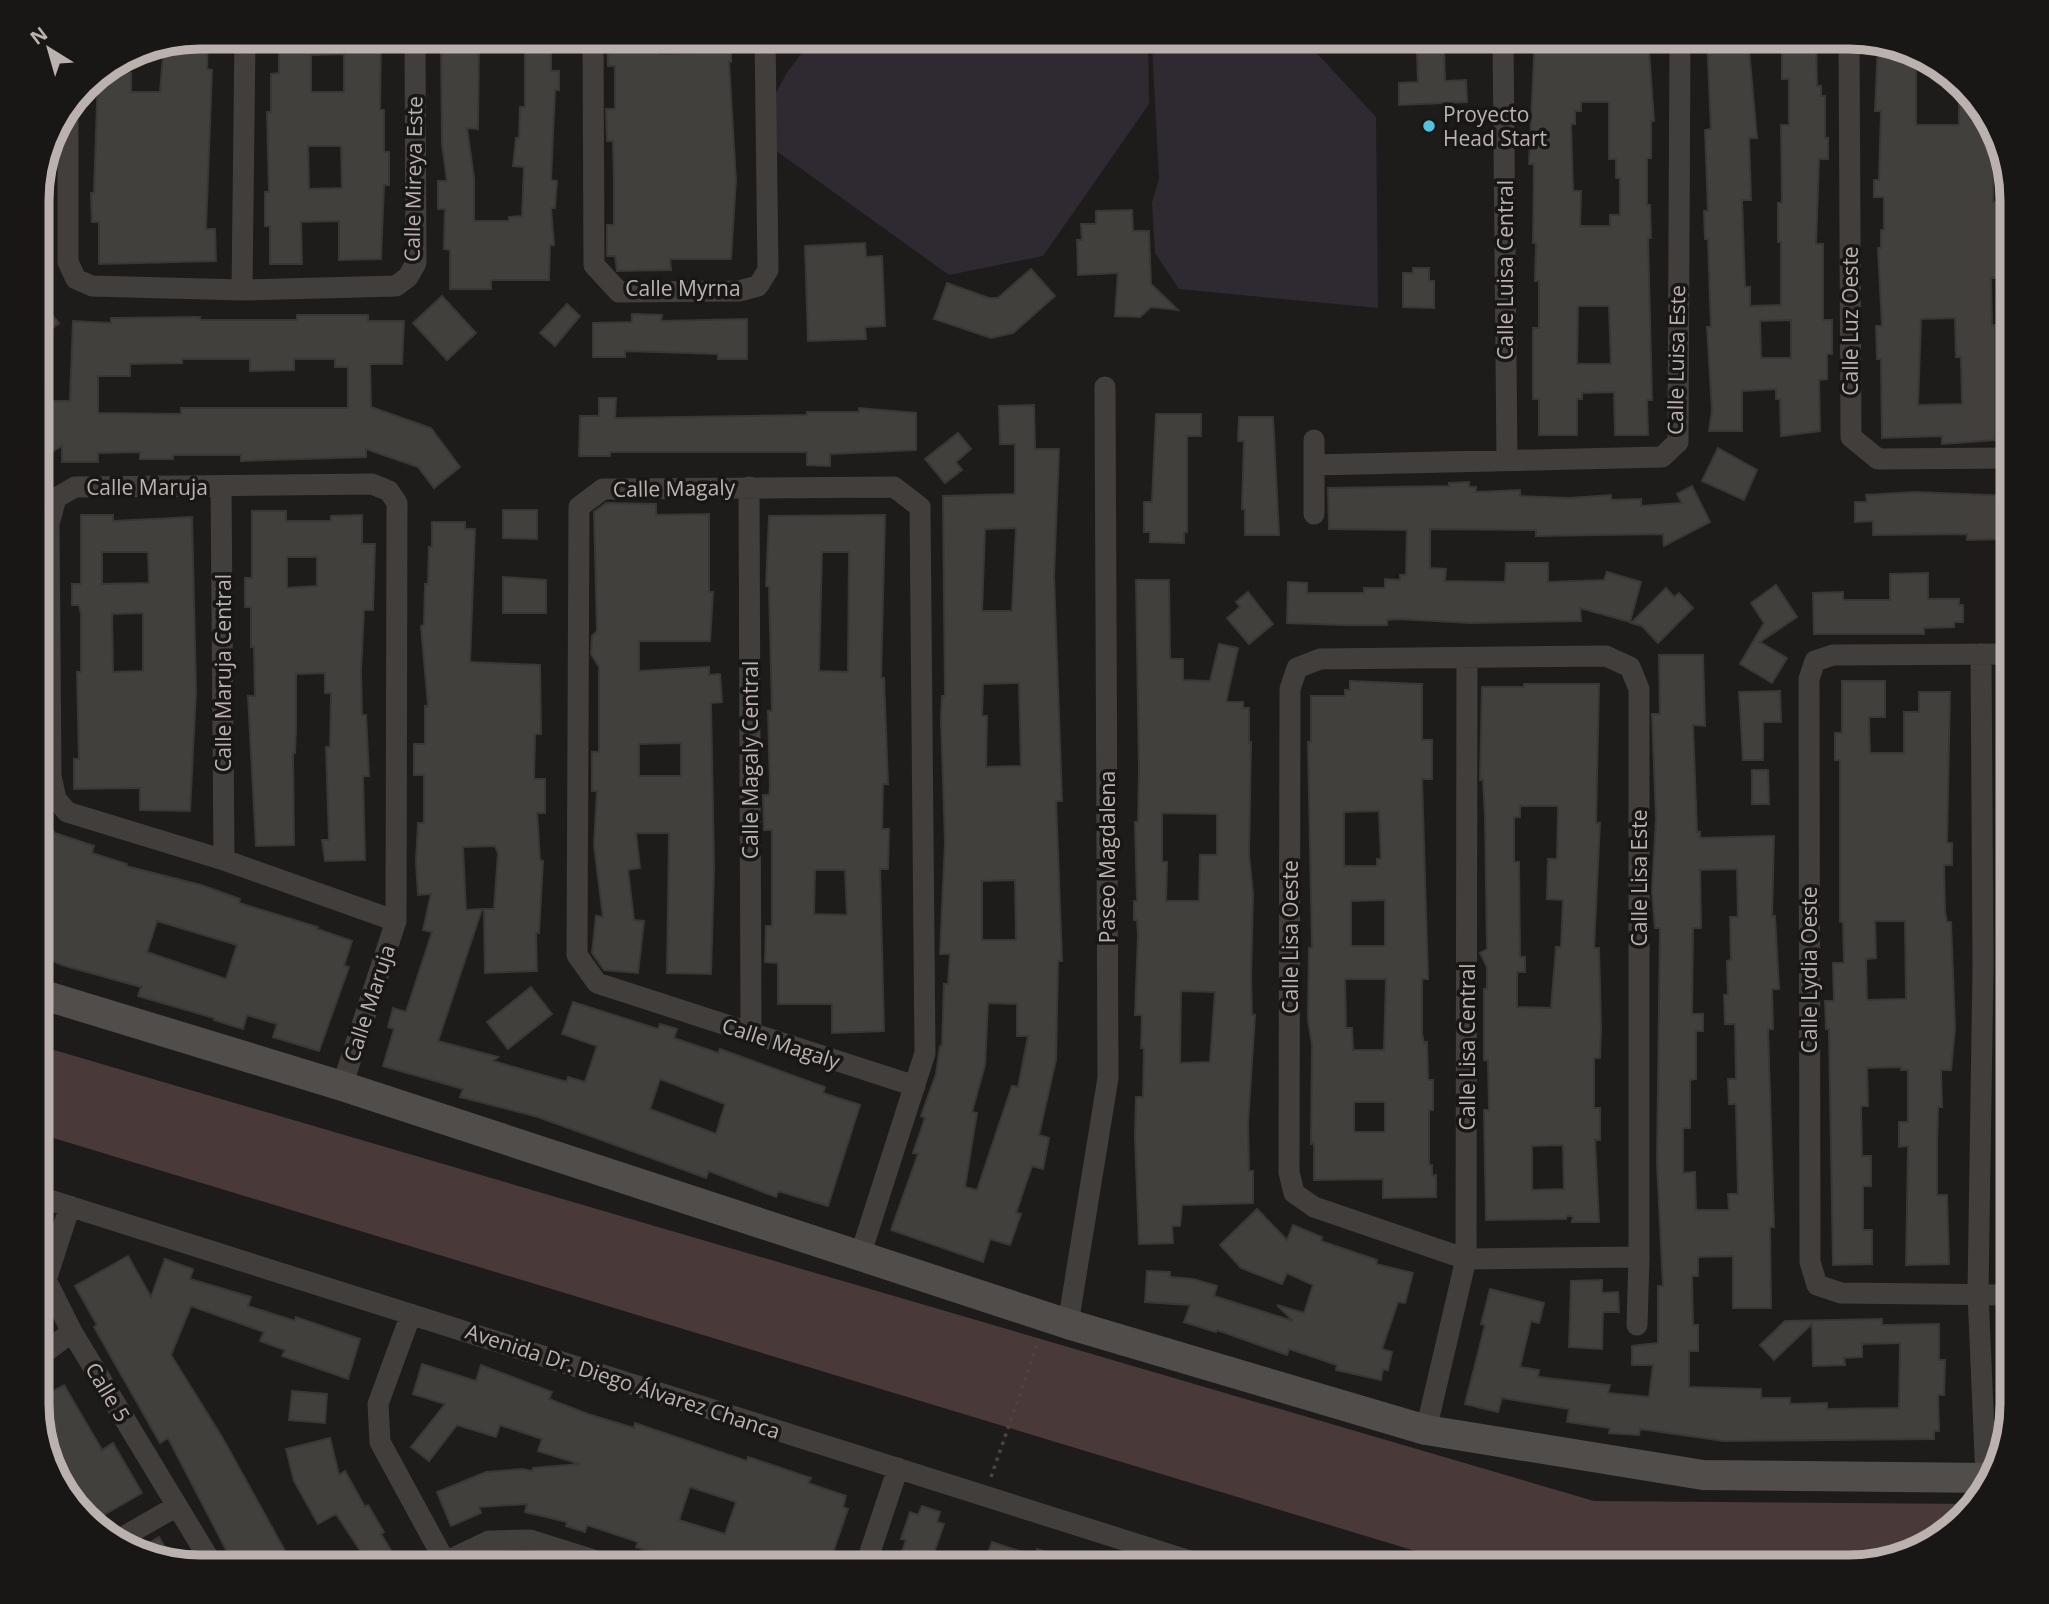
<svg xmlns="http://www.w3.org/2000/svg" width="2049" height="1604" font-family="'Open Sans',sans-serif">
	<style>
		.green { fill: #2f2932 }
		.water { fill: #493939 }
		.building { fill: #42403d; stroke: #393735; stroke-width: 2; fill-rule: evenodd }
		.lines { fill: none; stroke-linecap: round; stroke-linejoin: round }
		.path { stroke: #494443; stroke-width: 3.5; stroke-dasharray: 3.5 5; stroke-linecap: butt }
		.street { stroke: #423e3c; stroke-width: 21 }
		.secondary { stroke: #514d4b; stroke-width: 30 }
		.poi-dot { fill: #50c3e0; stroke: #181716; stroke-width: 2.5 }
		.labels { text-anchor: middle; dominant-baseline: central; stroke-width: 7; stroke-linejoin: round; paint-order: stroke }
		.poi-label { font-size: 21px; fill: #bbb2af; stroke: #181716; text-anchor: start }
		.street-label { font-size: 21px; fill: #bbb2af; stroke: #181716 }
		.rim { fill: none; stroke: #bbb2af; stroke-width: 9 }
	</style>
	<rect width="100%" height="100%" fill="#1d1c1b"/>
	<path class="green" d="M814,37H1148L1149,104L1043,256L949,275L775,150L772,101L786,74Z
		M1152,46L1313,49L1376,117L1378,308L1179,289L1155,253L1152,203L1159,178Z"/>
	<path class="water" d="M37,1045L1594,1501L1976,1504L1972,1511L1921,1551L1849,1567H1468L37,1133Z"/>
	<path class="building" d="M200,37H208L207,69L212,70L206,229H215L216,261L99,264V222H92L91,193H94L98,73L117,62V73H131V92H160L164,44Z
		M279,37L357,40V37H381L380,110H384V152H389V185H384L381,259L339,260V221L301,222L302,264H270V226H265V192H269L267,112H271V74L279,73ZM344,54V92H311V55ZM308,146H341L342,188L309,189Z
		M441,37H479L478,129L467,128L474,178V221H509V217L522,216L524,167L513,166L516,138H519L520,107H525V37H551V71H559V90H555L551,180L557,181L555,208H551L554,245H550L549,280H491V289H450V250L444,249L445,209H438V181H447L442,144Z
		M607,37H660V54L693,53V37H731V62H729L736,180L731,259H670L671,270L617,271L615,256H607V225H614V182L613,141H607L606,109H615V66H608Z
		M1535,37H1572V47H1604L1603,37H1648L1654,121H1651V158H1647V205H1650L1651,238H1648L1652,400H1647L1648,435H1615L1614,392L1582,393V399H1577V435H1539V399H1533V328H1539V281H1535L1536,243H1533L1534,164H1529ZM1581,102H1609V159H1616V178H1620V215H1610V226H1580L1581,191H1573L1571,124H1575V111H1581ZM1578,306H1609L1611,364H1577Z
		M1707,37H1733V51L1749,50L1757,138H1749L1751,200H1742L1745,287H1750V306L1781,305V242H1778V203H1782L1781,125H1789V79H1782V37H1816L1817,86H1821V96H1825V138H1828V159H1819L1816,244H1823V320H1832V354H1827V379L1819,380L1820,431L1781,436L1780,399H1776V389L1742,391V431H1709L1712,410L1707,327H1711L1708,239H1705L1704,211H1708L1705,130L1711,129ZM1791,320V358H1761L1760,321Z
		M1878,42L1902,46L1935,65V70H1916V125H1959V81L1995,128L1993,202H1998L1999,278H1991L1992,325H1995V440L1942,444V436L1882,438L1881,359H1877L1876,326H1882L1878,248H1881V230H1884V197H1874V180H1879L1881,111H1875ZM1955,318L1956,357H1961L1962,404L1918,405L1921,319Z
		M1444,51L1445,81L1466,80L1467,102L1399,105V83L1418,82L1417,52Z
		M1132,210L1133,231H1149L1151,284L1178,310L1151,307L1140,317L1115,316L1118,273L1078,275L1077,240H1082L1081,224H1096V211Z
		M865,243L866,257L882,256L885,326L865,327L866,339L808,341L805,246Z
		M1413,268H1429V281H1434V308L1403,307V273H1413Z
		M1031,269L1055,296L1013,333L991,338L934,319L947,283L989,298H998Z
		M442,296L476,333L447,360L413,323Z
		M37,297L59,323L37,341Z
		M567,304L580,316L555,346L540,333Z
		M632,314L662,315L661,321L747,319V359H718V354L625,351V357H593V323L632,322Z
		M297,315H368V321H404L402,364H370L371,407L431,428L460,467L434,488L418,467L366,449V457L241,461V455H173V459H140V452L98,453V462H62V446L37,461V401H70L73,321L111,323V318L200,317V320H297ZM182,359H250V371L294,370V359H335V367H348V408H181V414L98,413V376H130V364L182,363Z
		M599,398H616L615,418L807,415V412H859V408L916,413V450L830,454V466L807,465V452H610V456H579L580,416H599Z
		M1034,405L1035,449H1059L1054,576L1062,801H1056L1062,961H1058L1056,1060L1039,1135L1049,1138L1043,1169L1032,1166L1016,1213L1021,1214L1010,1245L990,1239L983,1262L891,1230L918,1154L913,1153L925,1118L921,1116L936,1074L940,1046H942L944,984H948L950,954H940L945,842L941,720L942,696H945L943,496L1015,494V444H1000L999,406ZM1016,528L1012,611H982L985,529ZM1019,683L1021,766L986,767L987,716H982L983,684ZM1015,880L1016,940H982V881ZM988,1003L1017,1004V1036H1028L1018,1087L1012,1086L977,1190L965,1187L977,1113L972,1112L985,1065Z
		M1156,414H1201V436H1187V532H1184V543L1150,542V532H1144V502H1152Z
		M1239,417H1273L1279,535H1245V509H1242L1244,441H1238Z
		M958,433L971,449L956,462L962,470L945,483L925,459Z
		M1718,448L1757,470L1744,500L1702,481Z
		M1469,482V487H1476V492L1520,490V496L1569,498L1611,495V500L1641,499V506L1682,503L1677,494L1692,486L1710,522L1664,546L1663,534L1536,536V530L1430,529V568L1446,569L1445,581L1505,582L1506,563H1548V582L1604,580L1607,572L1641,582L1630,622L1580,608L1581,621L1471,623L1397,619L1387,620V625H1344L1287,623L1288,582L1307,583V593H1364V588H1385V579L1400,580V575H1406L1407,530L1329,529L1328,488L1449,486V483Z
		M1914,492L2012,496V525H2002V539L1967,540V534L1873,535V521L1855,522V502H1867L1866,495Z
		M606,503L656,504V515L709,514V592H713L710,641H639V671L709,667V675L720,674L722,702L711,703L714,867L711,974L667,973L669,833H636L640,868L628,870L634,920L644,921L638,973L604,970L592,953L596,916L603,917L594,845L597,791H592V752H599V667L591,654L592,636L597,631L594,512ZM681,743V776H639V744Z
		M503,510H537V539L503,538Z
		M252,511H286V521H331V516L362,515V544H375L373,610H364L361,671L362,715H366L369,776H363L365,860L325,861L322,840H329L326,747H330L331,693H325V673L296,674V727L295,753H293L294,845L256,846L248,696H255L254,647H251V607H245V578H252ZM287,557H317V586L287,588Z
		M81,515H113V521L192,517L196,691L190,811L140,810V788L74,789V759H79L77,672H81V614L79,605H72V584H81ZM102,552H148L149,583L102,584ZM143,613V671L113,672L112,614Z
		M885,515L881,678H884L888,784H883L882,829H889L888,869H880L884,1031L832,1033V1004H778V963L765,962L766,926H772V830H764L763,795H769L770,787L768,711H772L769,587L766,586L769,516ZM822,552H849L848,672L819,671ZM815,870H845L847,915L814,914Z
		M432,522H465V529H475L470,662L540,665L541,734H535L534,779H545V813H537L540,860L543,861L539,933H536L537,971L485,973L484,909H494L498,853L495,846L463,847L466,910L482,909L438,1041L498,1057L493,1061L567,1082L568,1077L585,1082L597,1046L562,1034L573,1002L658,1029L660,1024L677,1029L674,1038L718,1053L720,1049L825,1087L823,1093L860,1105L828,1206L778,1191L776,1197L709,1171L706,1178L538,1117L460,1097L463,1089L383,1066L394,1029L388,1027L393,1008L406,1012L432,932L423,930L431,894L418,895L416,862L418,823H424V775H414V744H425V706H428L421,626L424,625L425,584H428L429,547H432ZM660,1079L725,1104L716,1134L650,1109Z
		M1928,573V599H1959V605H1963V622H1954V627L1924,628V634H1814L1813,593L1843,592V600H1890V574Z
		M503,577L546,580V613H503Z
		M1136,580H1169L1170,659H1183V680L1210,681L1219,644L1238,648L1226,702H1243V708H1249V743L1251,742L1249,855L1253,894L1251,977L1252,1015H1255L1248,1123L1249,1171H1253V1203L1182,1205L1180,1226H1172L1173,1243L1139,1244L1135,1137L1136,1097H1143L1144,1048H1141L1142,1015H1135L1138,935L1137,920H1134V901H1137L1135,822H1138L1139,771ZM1162,813L1217,814V855H1200L1199,901H1166L1167,862H1162ZM1181,991L1215,992L1210,1062L1180,1063Z
		M1776,585L1797,617L1760,642L1787,658L1772,683L1740,664L1764,623L1751,603Z
		M1666,588L1674,597L1679,593L1693,608L1658,643L1642,626L1631,623Z
		M1248,592L1273,624L1249,644L1227,618L1240,607L1236,602Z
		M1659,655H1703L1705,726L1693,725L1697,832H1700V838L1774,836L1772,916H1775L1779,989H1772L1773,1029H1768L1774,1227H1770L1771,1308H1733V1256L1698,1257V1276H1692L1693,1325H1698V1351H1689V1387L1761,1389V1398H1790V1404L1827,1403V1409L1899,1408L1900,1343L1862,1344V1357L1844,1358L1845,1365L1813,1366L1812,1324L1774,1360L1760,1345L1785,1321L1882,1319V1325L1939,1324V1360H1945L1944,1395H1938L1939,1431H1934V1439L1724,1441L1640,1429L1639,1435L1609,1433L1610,1428L1567,1422L1569,1409L1502,1398L1498,1412L1465,1404L1485,1325L1481,1324L1490,1289L1544,1303L1539,1323L1531,1321L1520,1367L1539,1370L1538,1377L1610,1385L1608,1393L1649,1397L1653,1365H1632V1346L1658,1343V1286H1663L1657,1163L1660,928H1655L1652,891L1656,819L1652,714H1660ZM1737,869L1738,917H1730L1731,960L1727,961L1728,995H1724L1725,1024H1735L1736,1079H1728L1729,1104H1736L1738,1194H1728L1729,1210H1696L1695,1172L1683,1173V1128H1690V1080L1696,1079V1031H1703V1014H1692L1693,928H1701L1700,870Z
		M1350,681L1422,684V740H1432V779H1422L1428,979H1422V1034L1424,1043L1427,1042L1428,1080H1433V1110H1429V1165H1432V1176L1436,1175V1197L1383,1198V1179L1314,1180V1143L1311,1144L1312,1045L1308,1019L1309,948H1312L1308,742H1311V696H1345V690H1350ZM1379,811L1381,859H1377V866H1344V812ZM1385,900V946H1351V901ZM1345,979H1386L1384,1050H1353L1352,1028H1346ZM1354,1102H1385V1132H1354Z
		M1842,681H1885V717H1869L1870,753H1904V712H1919V692H1950L1947,843H1952V865H1944L1945,912L1947,922H1951L1955,1028L1951,1070H1941L1942,1107H1938L1937,1146V1195H1947L1949,1264L1906,1265L1908,1146L1899,1147V1122H1908V1070H1901V1067L1867,1068L1868,1106H1861L1862,1156H1871V1186H1863V1230H1872V1264L1833,1265L1829,1029H1826L1825,1001H1834L1833,963H1844L1843,922H1840V760H1835V733H1842ZM1875,921H1905L1906,999L1867,1000L1866,959L1876,958Z
		M1524,684H1599L1596,823H1600L1594,948H1599L1601,1027L1600,1058H1594V1108H1600V1140H1595L1599,1222H1572L1573,1216H1567L1566,1219L1486,1220L1484,1110H1489L1488,1060H1484V989H1487V967L1480,953L1487,949L1485,817L1483,780H1480L1482,687H1524ZM1520,806H1558L1557,859H1548L1547,899L1563,900L1561,947H1556L1551,1008L1517,1007V972H1525V957H1520L1519,862H1514V817H1520ZM1563,1145L1564,1189L1532,1190V1146Z
		M1780,691L1781,722H1763V760H1743L1739,692Z
		M1752,770H1768L1769,804H1752Z
		M37,809L55,833L94,846L92,853L127,864L126,866L201,885L240,899L239,903L318,927L317,929L352,941L344,966L349,967L319,1051L273,1037L277,1024L247,1015L243,1029L214,1020V1018L138,996L141,987L65,966L37,955V923L51,882L37,873ZM157,921L237,945L226,979L147,952Z
		M531,987L552,1014L508,1049L487,1022Z
		M1997,1156H2012V1176H1997Z
		M1257,1209L1287,1240L1293,1225L1322,1237L1321,1241L1377,1260L1376,1264L1413,1273L1405,1303L1398,1302L1382,1349L1392,1352L1388,1370L1383,1369L1381,1380L1336,1370L1337,1365L1289,1349L1287,1355L1217,1330L1216,1332L1184,1322L1190,1305L1145,1302L1147,1271L1170,1272V1277L1193,1279L1217,1286L1214,1296L1293,1321L1277,1305L1304,1313L1313,1285L1287,1273L1282,1284L1241,1268L1220,1245Z
		M128,1256L151,1297L165,1259L193,1269L190,1279L251,1297L248,1306L295,1321L296,1317L360,1339L348,1379L282,1356L285,1350L260,1341L264,1332L191,1306L171,1355L222,1437L294,1567H235L168,1438L160,1443L94,1327L97,1325L75,1286Z
		M1602,1280V1293L1618,1292L1619,1312H1603L1602,1349L1569,1347L1571,1281Z
		M422,1364L476,1381L481,1365L552,1392L549,1399L588,1414L634,1428L635,1423L747,1461L748,1457L811,1478L808,1483L846,1496L843,1507L848,1509L828,1567H699L636,1547L638,1542L587,1525L585,1532L566,1526L567,1522L525,1512L527,1504L479,1507L481,1513L451,1526L437,1492L486,1472L522,1469L532,1471L533,1468L580,1464L538,1451L542,1439L500,1425L496,1437L457,1425L429,1461L411,1447L445,1404L413,1394ZM690,1487L736,1502L725,1534L679,1520Z
		M64,1385L102,1450L113,1443L142,1493L90,1523L53,1476L37,1415V1400Z
		M292,1391L327,1394L325,1423L289,1420Z
		M330,1438L339,1475L345,1471L365,1507L368,1505L384,1532L381,1534L401,1567H371L336,1514L318,1524L294,1481L286,1449Z
		M922,1506L940,1512L937,1522L944,1524L929,1567H897L906,1540L901,1539L910,1512L918,1515Z
		M159,1537L174,1563L147,1558L135,1551Z
		M992,1542L1035,1556L1037,1549L1083,1564L1082,1567H983Z"/>
	<g class="lines">
		<path class="path" d="M991,1477L1039,1339"/>
		<path class="street" d="M593,37L594,265L619,292L739,291L758,286L768,270L765,37
			M1503,37L1507,461
			M1849,37L1851,437L1878,459L2012,458
			M68,108V262L76,279L92,286L242,290L396,286L408,277L416,263L415,37
			M242,290L245,37
			M1314,440V514
			M1314,465L1662,457L1678,442L1680,37
			M221,486L224,860
			M749,487L751,1033
			M1981,654L1983,966L1978,1294L1986,1478
			M342,1086L396,921L397,503L389,491L372,484L75,487L56,498L49,524L51,776L56,799L67,812L224,860L396,921
			M37,1196L1209,1567
			M70,1206L46,1280L72,1332L214,1567
			M860,1256L925,1053L920,507L894,487L603,489L579,507L577,955L597,983L915,1086
			M2012,1295L1841,1293L1817,1285L1810,1262L1809,679L1815,661L1833,655L2012,654
			M411,1314L378,1404L380,1442L448,1567
			M1068,1324L1108,1078L1105,387
			M1637,1325L1639,1257V689L1630,667L1606,656L1320,659L1297,668L1290,689L1289,1172L1294,1193L1314,1207L1466,1259L1639,1257
			M37,1358L72,1332
			M1426,1430L1466,1259L1467,658
			M116,1541L177,1506
			M445,1562L489,1541L530,1540L616,1567
			M865,1567L898,1468"/>
		<path class="secondary" d="M37,993L342,1086L1068,1324L1426,1430L1703,1475L1991,1478"/>
	</g>
	<circle class="poi-dot" cx="1429" cy="126" r="7"/>
	<g class="labels">
		<g class="poi-label">
			<text x="1443" y="114">Proyecto<tspan x="1443" dy="24">Head Start</tspan></text>
		</g>
		<g class="street-label">
			<text transform="translate(413 179) rotate(-89)">Calle Mireya Este</text>
			<text transform="translate(1505 270) rotate(-90)">Calle Luisa Central</text>
			<text x="683" y="288">Calle Myrna</text>
			<text transform="translate(1850 321) rotate(-90)">Calle Luz Oeste</text>
			<text transform="translate(1676 360) rotate(-89)">Calle Luisa Este</text>
			<text x="147" y="487">Calle Maruja</text>
			<text transform="translate(674 488) rotate(-1)">Calle Magaly</text>
			<text transform="translate(223 673) rotate(-90)">Calle Maruja Central</text>
			<text transform="translate(750 760) rotate(-90)">Calle Magaly Central</text>
			<text transform="translate(1107 857) rotate(-90)">Paseo Magdalena</text>
			<text transform="translate(1639 878) rotate(-90)">Calle Lisa Este</text>
			<text transform="translate(1290 937) rotate(-90)">Calle Lisa Oeste</text>
			<text transform="translate(1809 970) rotate(-90)">Calle Lydia Oeste</text>
			<text transform="translate(369 1003) rotate(-72)">Calle Maruja</text>
			<text transform="translate(781 1043) rotate(18)">Calle Magaly</text>
			<text transform="translate(1467 1047) rotate(-90)">Calle Lisa Central</text>
			<text transform="translate(623 1381) rotate(18)">Avenida Dr. Diego Álvarez Chanca</text>
			<text transform="translate(108 1392) rotate(59)">Calle 5</text>
		</g>
	</g>
	<path d="M0 0H2049V1604H0ZM200 49H1849A151 151 0 0 1 2000 200V1404A151 151 0 0 1 1849 1555H200A151 151 0 0 1 49 1404V200A151 151 0 0 1 200 49Z" fill="#181716" fill-rule="evenodd"/>
	<path class="rim" d="M200 49H1849A151 151 0 0 1 2000 200V1404A151 151 0 0 1 1849 1555H200A151 151 0 0 1 49 1404V200A151 151 0 0 1 200 49Z"/>
	<g transform="translate(49 49) rotate(323)" stroke="#181716" stroke-width="5" paint-order="stroke">
	<path d="M0-5L12 26L0 18L-12 26Z" fill="#bbb2af"/>
	<text y="-10" font-size="19" font-weight="bold" text-anchor="middle" fill="#bbb2af">N</text>
	</g>
</svg>
